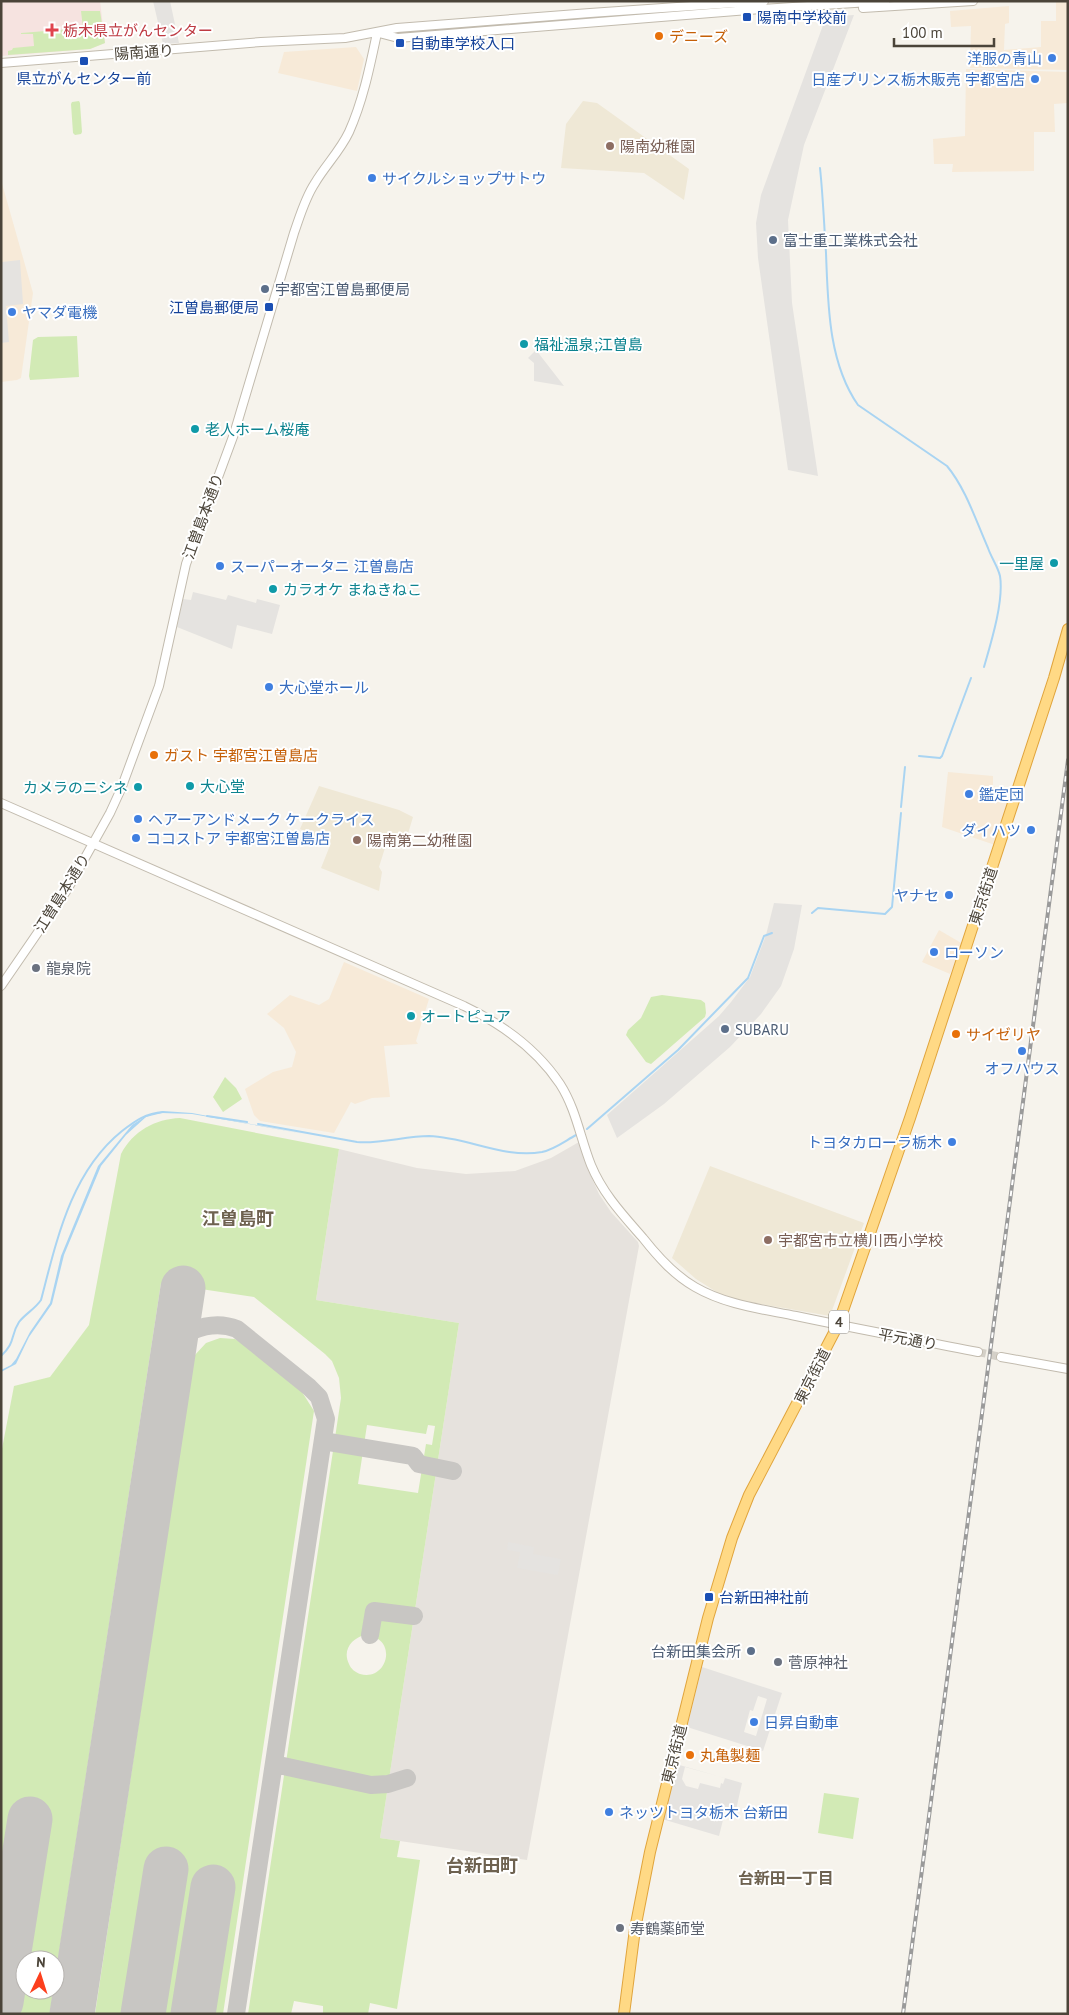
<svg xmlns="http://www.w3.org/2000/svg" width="1069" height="2015" font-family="'PT Sans','Noto Sans JP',sans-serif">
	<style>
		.commercial { fill: #f7ead8 }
		.industrial { fill: #e6e2dd }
		.education { fill: #efe8d6 }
		.medical { fill: #f6e3e0 }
		.green { fill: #d2eab5; fill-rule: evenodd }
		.parking { fill: #e5e3e0; fill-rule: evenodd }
		.water { fill: #a9d4f2 }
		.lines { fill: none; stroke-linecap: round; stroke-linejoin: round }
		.stream { stroke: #a9d4f2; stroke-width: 2 }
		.taxiway { stroke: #c8c6c3; stroke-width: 18 }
		.runway { stroke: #c8c6c3; stroke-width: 45 }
		.tertiary-tunnel { stroke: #d4d0c8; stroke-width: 8; stroke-dasharray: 8 4; stroke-linecap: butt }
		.tertiary-casing { stroke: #c2bbae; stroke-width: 10 }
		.trunk-casing { stroke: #e0a43c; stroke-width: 12 }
		.tertiary { stroke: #fff; stroke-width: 8 }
		.trunk { stroke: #ffd985; stroke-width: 10 }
		.rail-casing { stroke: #9a9a9a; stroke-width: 4 }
		.rail { stroke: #fff; stroke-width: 2; stroke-dasharray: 5.5; stroke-linecap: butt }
		.transit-dot { fill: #1a4fb4; stroke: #fff; stroke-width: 2 }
		.health-dot { fill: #e0444e; stroke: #fff; stroke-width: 2 }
		.food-dot { fill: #e8710a; stroke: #fff; stroke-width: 2 }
		.shop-dot { fill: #3f7fe0; stroke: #fff; stroke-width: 2 }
		.education-dot { fill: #8d6e63; stroke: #fff; stroke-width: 2 }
		.service-dot { fill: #5c6f8a; stroke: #fff; stroke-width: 2 }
		.culture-dot { fill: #0f9aa8; stroke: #fff; stroke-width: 2 }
		.worship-dot { fill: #6b7280; stroke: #fff; stroke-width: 2 }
		.labels { text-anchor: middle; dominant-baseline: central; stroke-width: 4; stroke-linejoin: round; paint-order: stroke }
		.shield { fill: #fff; stroke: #817c74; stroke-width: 1 }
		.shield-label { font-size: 14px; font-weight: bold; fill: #4b4439 }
		.transit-label { font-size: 15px; fill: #164399; stroke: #fff; text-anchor: start }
		.health-label { font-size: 15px; fill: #be3a42; stroke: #fff; text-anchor: start }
		.food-label { font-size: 15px; fill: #c56008; stroke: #fff; text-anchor: start }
		.street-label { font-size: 15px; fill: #4b4439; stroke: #fff }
		.shop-label { font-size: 15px; fill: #366cbe; stroke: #fff; text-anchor: start }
		.education-label { font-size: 15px; fill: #785e54; stroke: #fff; text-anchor: start }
		.service-label { font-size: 15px; fill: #4e5e75; stroke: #fff; text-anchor: start }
		.culture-label { font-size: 15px; fill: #0d838f; stroke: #fff; text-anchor: start }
		.worship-label { font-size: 15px; fill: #5b616d; stroke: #fff; text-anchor: start }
		.neighbourhood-label { font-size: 16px; font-weight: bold; fill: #6e6250; stroke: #fff }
		.quarter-label { font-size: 18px; font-weight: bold; fill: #6e6250; stroke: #fff }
	</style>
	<rect width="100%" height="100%" fill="#f6f3ec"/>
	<path class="commercial" d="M1056,1H1068V70L970,68L971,26L951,27L950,11L1009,6V23L1005,24L1004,50L1041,47V21H1056Z
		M356,47L364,59L357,91L278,73L284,52Z
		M966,69L1068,72V103L1054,104L1055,132H1034V171L952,172L953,164H934L933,139L965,136Z
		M1,180L33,293L21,378L17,380L1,382Z
		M948,772L993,776V786L1012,794L995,845L942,827Z
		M939,930L963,944L950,974L922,962Z
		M344,962L429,999L416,1041L418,1044L384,1046L390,1097L372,1098L355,1104L351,1102L334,1133L260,1121L254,1115L245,1089L273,1072L292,1067L296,1052L284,1028L267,1014L290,995L319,1005L329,999Z"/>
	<path class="industrial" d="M579,1142L589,1172L599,1194L611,1212L638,1242L639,1246L527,1860L380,1838L459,1323L316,1300L339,1149L417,1168L466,1174L515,1171L551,1158Z"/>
	<path class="education" d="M583,101L597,103L689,169L684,200L644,173L561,168L566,124Z
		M319,786L399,810L413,817L407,837L390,832L379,867L382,872L379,891L321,868L331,843L300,829Z
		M710,1166L864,1223L830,1316L726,1298L696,1279L672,1258Z"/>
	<path class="medical" d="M1,1H100L105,43L90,49L1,56Z"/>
	<path class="green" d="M81,11H100L105,43L90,49L8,55V51L12,50L13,48L34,46L33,34H21V33L83,28Z
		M79,101L80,103L82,132L81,134L75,135L73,133L71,104L72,102Z
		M77,336L79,377L30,380L29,376L33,340L38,337Z
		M662,995L701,1000L705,1003L706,1013L705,1017L651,1064L646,1062L626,1035L628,1030L641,1018L651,997Z
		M225,1077L236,1088L242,1099L223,1112L213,1097Z
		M180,1118L339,1149L316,1300L459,1323L380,1838L400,1841L397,1857L420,1860L397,2009L370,2003L368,2014H323V2006L294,2001L291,2014H248L341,1398L339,1378L332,1361L325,1354L254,1297L161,1283L55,1979V1960H25V1990H53L50,2014H1V1454L14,1386L50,1377L89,1325L121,1154C133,1131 155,1119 180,1118ZM367,1425L426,1434L428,1425L435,1426L432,1445L426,1444L418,1493L358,1484ZM365,1635C399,1637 388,1682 360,1674C355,1672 351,1669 349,1664C342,1650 352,1638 365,1635Z
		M220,1338L235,1339L243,1344L302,1392L314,1411L223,2014H95L194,1356L206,1343Z
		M824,1793L859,1798L853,1839L818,1833Z"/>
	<path class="parking" d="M153,1H170L179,43L163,44Z
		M854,15L804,145L788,220L792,303L818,476L788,470L758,258L756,223L761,195L826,17Z
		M1,253L2,262L20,260L23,304L6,306L9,342L1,343Z
		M536,350L564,386L534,381V363L528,358Z
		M193,592L226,600L228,595L256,603L257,599L280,605L272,634L237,625L232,649L177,627L183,599L191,600Z
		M774,903L802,905L794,949L781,986L761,1014L730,1047L664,1104L617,1138L607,1115L719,1016L731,1002L750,977L766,935Z
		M508,1542L534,1547L533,1554L561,1559L558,1575L517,1568L520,1552L507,1550Z
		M702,1667L782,1693L763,1751L687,1727ZM758,1696L767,1699L756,1736L744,1732L750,1710L753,1711Z
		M676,1764L742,1783L736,1810L726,1808L719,1836L662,1819ZM685,1767L725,1778L723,1784L721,1783L720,1788L700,1783L698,1789L686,1786L682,1779Z"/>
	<path class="water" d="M163,1111L192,1113L305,1134L192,1114L162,1113L146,1117L126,1135L101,1166L64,1255L52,1304L29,1337L16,1364L1,1372V1370L11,1365L16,1359L30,1332L50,1303L61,1256L98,1166L132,1125L146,1116Z"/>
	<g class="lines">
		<path class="stream" d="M820,168C823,196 824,224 826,253C828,303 828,362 858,405L947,466C966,489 976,521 988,548C991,557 998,567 1000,576C1004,601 991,643 984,667
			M919,756L940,758L942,756L971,678
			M901,807L905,767
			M812,913L818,908L885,914L892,907L901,813
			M207,1116L247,1122
			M258,1124L357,1142C381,1144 405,1136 429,1136C467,1137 504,1159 542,1152C555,1149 565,1141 576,1135
			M587,1129L678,1050L748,978L764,936L772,933
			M1,1356C16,1342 10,1336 19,1322C25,1314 35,1309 41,1300C57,1239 71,1172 122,1131C135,1121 146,1113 163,1112"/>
		<path class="taxiway" d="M175,1339C195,1328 215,1320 237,1329L309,1387L319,1397L326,1419L236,2014
			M323,1441L413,1456L419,1464L453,1471
			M370,1635L374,1611L414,1616
			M274,1764L371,1785L388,1784L407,1778"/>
		<path class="runway" d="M1,2002L30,1819
			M72,2014L183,1288
			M143,2014L166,1869
			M193,2014L213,1887"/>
		<path class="tertiary-tunnel" d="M978,1352L1001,1357"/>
		<g class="tertiary-casing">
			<path id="tertiary" d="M863,8L973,1
				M379,33L398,38L761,9L885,1
				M1,63L261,42L345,38L397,28L590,13L764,1
				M1,803L464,1006C502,1024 536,1048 560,1084C576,1109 580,1137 591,1165C603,1194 623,1215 643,1238C658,1257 674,1275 695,1287C726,1305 762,1309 796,1316C857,1329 918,1340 978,1352
				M1,986L67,890L110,813L121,789L159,686L186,564L234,434L294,233C300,216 305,198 315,183C325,166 340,151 349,132C363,101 370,66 377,33
				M1001,1357L1068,1369"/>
		</g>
		<g class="trunk-casing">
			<path id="trunk" d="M624,2014L635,1929L650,1852L708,1618L732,1538L749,1495L838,1325L910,1118L1054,678L1068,629"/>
		</g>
		<use href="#tertiary" class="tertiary"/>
		<use href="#trunk" class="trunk"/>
		<g class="rail-casing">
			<path id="rail" d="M903,2014L1068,760"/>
		</g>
		<use href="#rail" class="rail"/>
	</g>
	<g class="transit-dot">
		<rect x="742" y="12" width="10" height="10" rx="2.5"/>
		<rect x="395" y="38" width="10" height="10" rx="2.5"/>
		<rect x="79" y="56" width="10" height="10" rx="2.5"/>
		<rect x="264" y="302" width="10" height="10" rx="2.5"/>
		<rect x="704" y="1592" width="10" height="10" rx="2.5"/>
	</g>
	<path class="health-dot" d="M49.5 22.5h5v5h5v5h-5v5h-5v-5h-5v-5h5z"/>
	<g class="food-dot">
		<circle cx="659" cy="36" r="5"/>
		<circle cx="154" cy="755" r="5"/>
		<circle cx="956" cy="1034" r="5"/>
		<circle cx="690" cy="1755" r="5"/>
	</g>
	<g class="shop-dot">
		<circle cx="1052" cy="58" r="5"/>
		<circle cx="1035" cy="79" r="5"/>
		<circle cx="372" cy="178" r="5"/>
		<circle cx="12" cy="312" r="5"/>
		<circle cx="220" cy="566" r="5"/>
		<circle cx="269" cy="687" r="5"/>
		<circle cx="969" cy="794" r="5"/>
		<circle cx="138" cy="819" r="5"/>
		<circle cx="1031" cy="830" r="5"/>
		<circle cx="136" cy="838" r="5"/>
		<circle cx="949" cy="895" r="5"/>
		<circle cx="934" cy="952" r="5"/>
		<circle cx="1022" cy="1051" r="5"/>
		<circle cx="952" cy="1142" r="5"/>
		<circle cx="754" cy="1722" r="5"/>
		<circle cx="609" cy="1812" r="5"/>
	</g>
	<g class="education-dot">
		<circle cx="610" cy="146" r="5"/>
		<circle cx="357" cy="840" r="5"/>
		<circle cx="768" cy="1240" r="5"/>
	</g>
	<g class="service-dot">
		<circle cx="773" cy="240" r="5"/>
		<circle cx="265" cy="289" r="5"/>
		<circle cx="725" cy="1029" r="5"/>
		<circle cx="751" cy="1651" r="5"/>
	</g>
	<g class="culture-dot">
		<circle cx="524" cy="344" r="5"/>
		<circle cx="195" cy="429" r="5"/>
		<circle cx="1054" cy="563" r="5"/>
		<circle cx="273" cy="589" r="5"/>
		<circle cx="190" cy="786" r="5"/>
		<circle cx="138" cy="787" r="5"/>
		<circle cx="411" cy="1016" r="5"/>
	</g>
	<g class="worship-dot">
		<circle cx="36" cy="968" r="5"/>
		<circle cx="778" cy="1662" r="5"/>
		<circle cx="620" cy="1928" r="5"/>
	</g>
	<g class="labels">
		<rect class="shield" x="829" y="1310.5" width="20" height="23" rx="4"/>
		<g class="shield-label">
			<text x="839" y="1322">4</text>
		</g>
		<g class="transit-label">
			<text x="757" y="17">陽南中学校前</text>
			<text x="410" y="43">自動車学校入口</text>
			<text x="84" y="78" text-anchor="middle">県立がんセンター前</text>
			<text x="259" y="307" text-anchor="end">江曽島郵便局</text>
			<text x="719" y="1597">台新田神社前</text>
		</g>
		<g class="health-label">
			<text x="63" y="30">栃木県立がんセンター</text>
		</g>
		<g class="food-label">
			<text x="669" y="36">デニーズ</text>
			<text x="164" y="755">ガスト 宇都宮江曽島店</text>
			<text x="966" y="1034">サイゼリヤ</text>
			<text x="700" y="1755">丸亀製麺</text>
		</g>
		<g class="street-label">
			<text transform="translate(144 52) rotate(-4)">陽南通り</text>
			<text transform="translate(203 516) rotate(-70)">江曽島本通り</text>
			<text transform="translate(62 893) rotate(-58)">江曽島本通り</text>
			<text transform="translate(983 896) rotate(-72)">東京街道</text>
			<text transform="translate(908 1339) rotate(11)">平元通り</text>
			<text transform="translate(812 1376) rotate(-63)">東京街道</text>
			<text transform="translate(674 1754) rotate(-76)">東京街道</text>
		</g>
		<g class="shop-label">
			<text x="1042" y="58" text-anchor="end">洋服の青山</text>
			<text x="1025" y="79" text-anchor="end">日産プリンス栃木販売 宇都宮店</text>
			<text x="382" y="178">サイクルショップサトウ</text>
			<text x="22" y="312">ヤマダ電機</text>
			<text x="230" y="566">スーパーオータニ 江曽島店</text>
			<text x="279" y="687">大心堂ホール</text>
			<text x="979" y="794">鑑定団</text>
			<text x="148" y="819">ヘアーアンドメーク ケークライス</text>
			<text x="1021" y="830" text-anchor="end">ダイハツ</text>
			<text x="146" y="838">ココストア 宇都宮江曽島店</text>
			<text x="939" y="895" text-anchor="end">ヤナセ</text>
			<text x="944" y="952">ローソン</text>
			<text x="1022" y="1068" text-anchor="middle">オフハウス</text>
			<text x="942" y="1142" text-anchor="end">トヨタカローラ栃木</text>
			<text x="764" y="1722">日昇自動車</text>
			<text x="619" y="1812">ネッツトヨタ栃木 台新田</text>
		</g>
		<g class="education-label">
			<text x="620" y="146">陽南幼稚園</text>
			<text x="367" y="840">陽南第二幼稚園</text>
			<text x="778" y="1240">宇都宮市立横川西小学校</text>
		</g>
		<g class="service-label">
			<text x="783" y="240">富士重工業株式会社</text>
			<text x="275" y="289">宇都宮江曽島郵便局</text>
			<text x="735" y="1029">SUBARU</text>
			<text x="741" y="1651" text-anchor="end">台新田集会所</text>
		</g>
		<g class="culture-label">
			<text x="534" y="344">福祉温泉;江曽島</text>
			<text x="205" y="429">老人ホーム桜庵</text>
			<text x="1044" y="563" text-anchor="end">一里屋</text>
			<text x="283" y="589">カラオケ まねきねこ</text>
			<text x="200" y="786">大心堂</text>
			<text x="128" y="787" text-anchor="end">カメラのニシネ</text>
			<text x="421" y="1016">オートピュア</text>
		</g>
		<g class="worship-label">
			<text x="46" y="968">龍泉院</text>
			<text x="788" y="1662">菅原神社</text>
			<text x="630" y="1928">寿鶴薬師堂</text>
		</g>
		<g class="neighbourhood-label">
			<text x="786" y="1878">台新田一丁目</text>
		</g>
		<g class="quarter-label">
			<text x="238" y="1218">江曽島町</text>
			<text x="482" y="1865">台新田町</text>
		</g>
	</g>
	<rect width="1069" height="2015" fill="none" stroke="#4b4439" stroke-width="5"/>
	<g transform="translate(40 1975) rotate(4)"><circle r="24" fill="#ffffff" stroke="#b7b4b0"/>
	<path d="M0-4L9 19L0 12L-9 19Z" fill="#fc3f1d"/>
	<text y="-8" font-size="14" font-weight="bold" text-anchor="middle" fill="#4b4439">N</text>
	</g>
	<path d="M894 38v8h100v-8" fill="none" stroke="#4b4439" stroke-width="2.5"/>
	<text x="902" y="38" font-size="15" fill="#4b4439" stroke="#ffffff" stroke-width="4" paint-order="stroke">100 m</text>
</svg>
